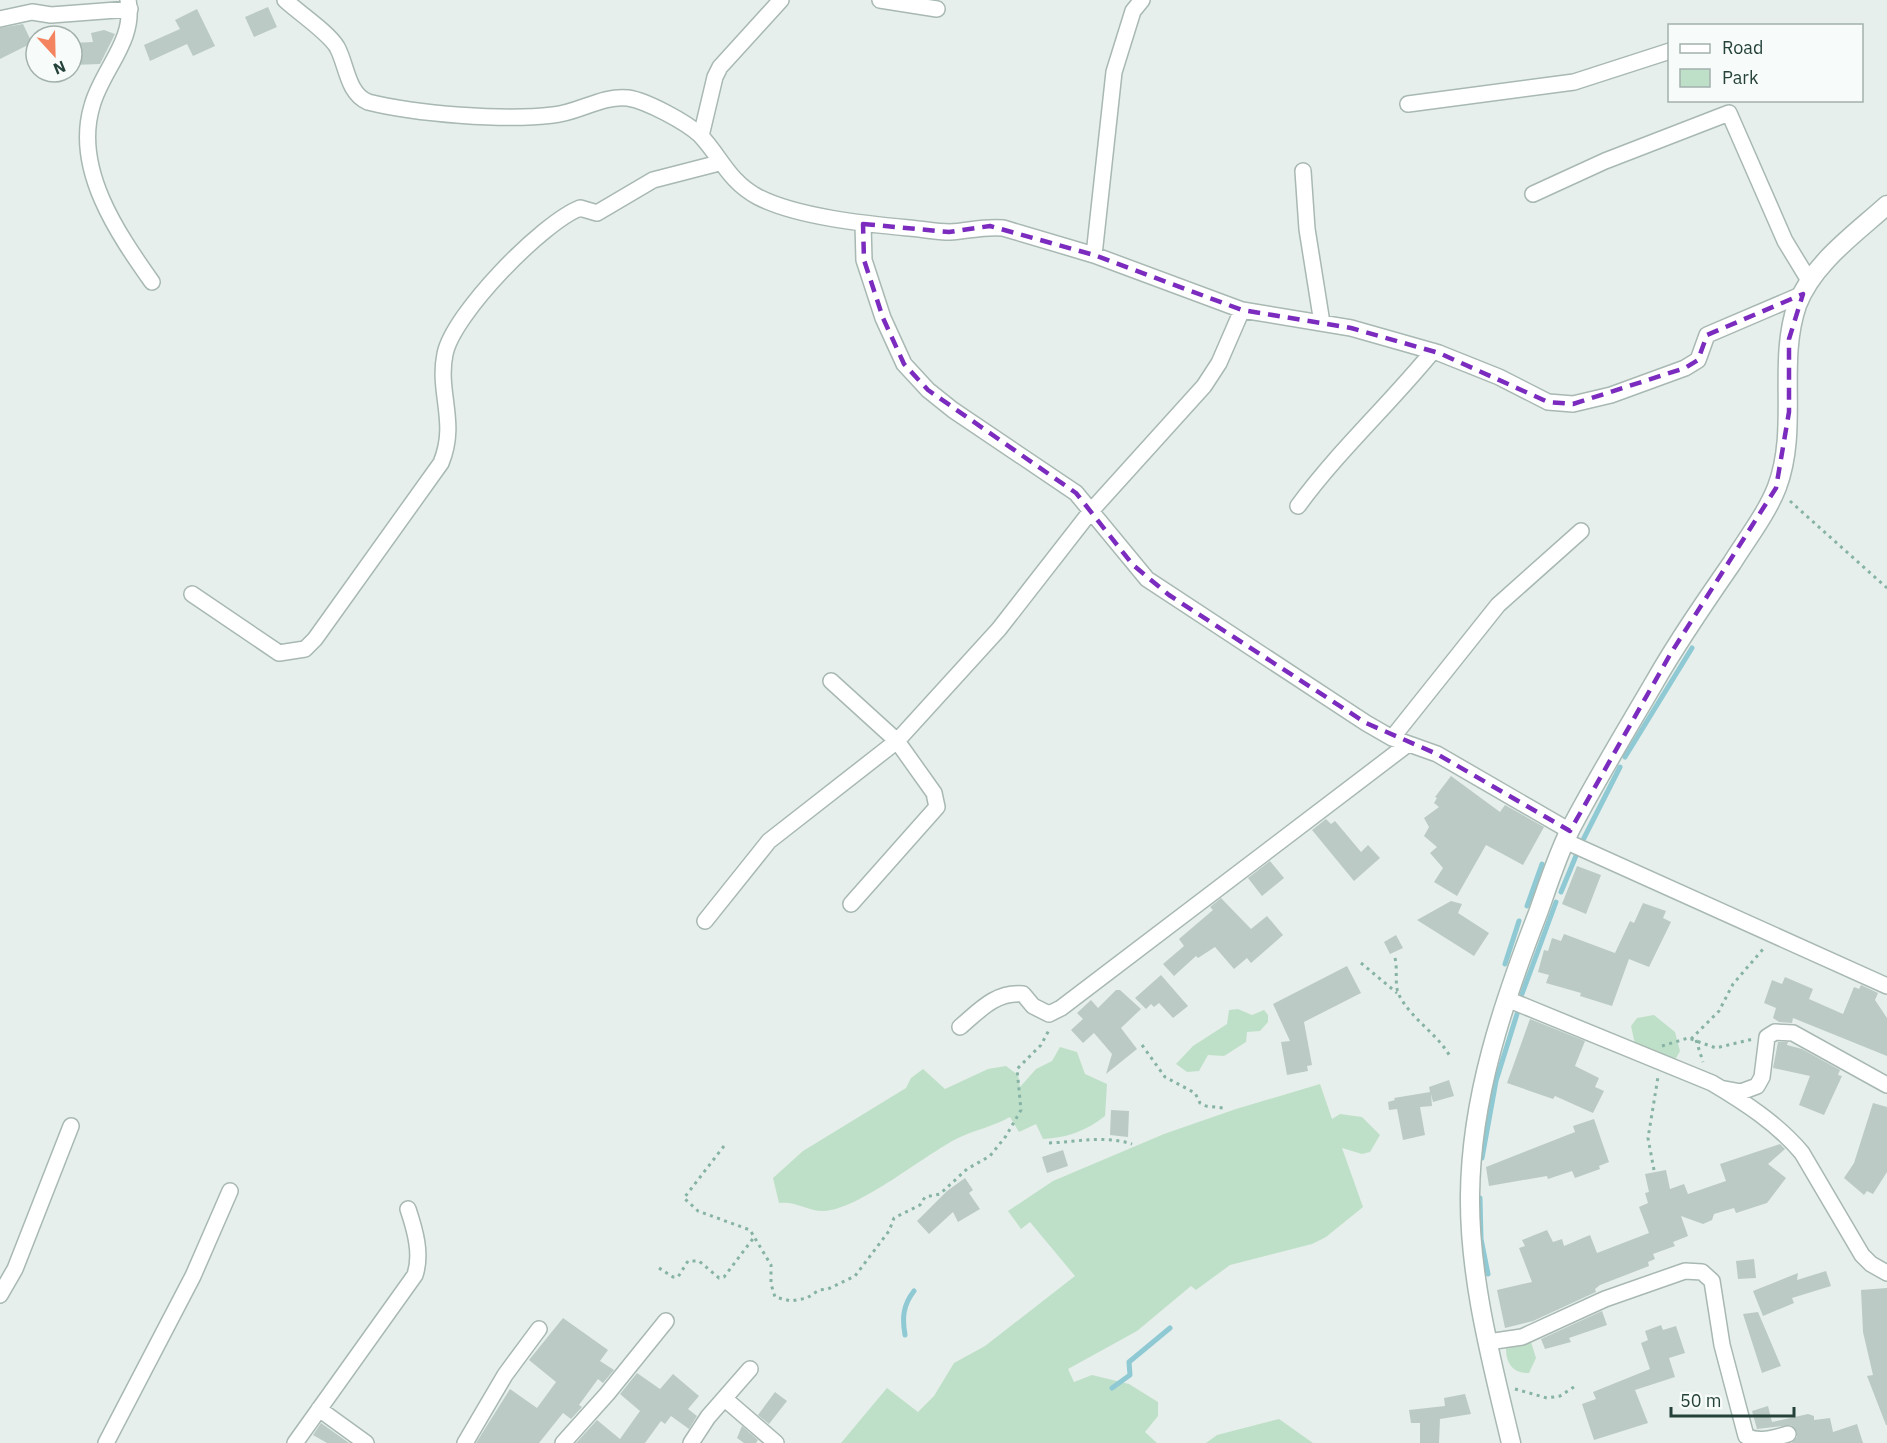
<svg xmlns="http://www.w3.org/2000/svg" width="1887" height="1443" font-family="'IBM Plex Sans',sans-serif">
	<style>
		.green { fill: #bfe0c8 }
		.lines { fill: none; stroke-linecap: round; stroke-linejoin: round }
		.stream { stroke: #8ec9d4; stroke-width: 5 }
		.building { fill: #bbcac4 }
		.minor-casing { stroke: #a8b8b2; stroke-width: 18 }
		.tertiary-casing { stroke: #a8b8b2; stroke-width: 21 }
		.path { stroke: #86b3a5; stroke-width: 3; stroke-dasharray: 3 4.5; stroke-linecap: butt }
		.minor { stroke: #fff; stroke-width: 15 }
		.tertiary { stroke: #fff; stroke-width: 18 }
		.marked { fill: none; stroke: #7b2cbf; stroke-width: 4.5; stroke-dasharray: 12 8; stroke-linejoin: round }
	</style>
	<rect width="100%" height="100%" fill="#e6efeb"/>
	<path class="green" d="M1238,1009L1252,1015L1264,1010L1268,1015V1022L1260,1031L1247,1032L1246,1042L1224,1056L1208,1055L1199,1071L1187,1072L1176,1064L1193,1046L1227,1024L1229,1010Z
		M1654,1015L1675,1032L1680,1051L1675,1060L1635,1044L1631,1026L1637,1018Z
		M1060,1047L1077,1052L1085,1074L1107,1084L1105,1116C1086,1131 1067,1138 1043,1139L1036,1124L1019,1132L1010,1117C994,1126 975,1130 958,1138C924,1155 860,1209 824,1211C810,1212 797,1201 779,1203L773,1178L803,1151L906,1088L911,1078L923,1069L945,1089L988,1069L1006,1066L1018,1075L1020,1087L1036,1069L1052,1061Z
		M1320,1084L1332,1119L1340,1114L1362,1117L1380,1135L1370,1152L1362,1154L1342,1148L1363,1207L1326,1237L1312,1244L1230,1265L1196,1290L1191,1286L1137,1331L1068,1369L1074,1382L1092,1375L1129,1384L1158,1402V1416L1145,1432L1157,1443H841L887,1388L918,1412L934,1396L954,1363L985,1346L1075,1276L1030,1222L1021,1229L1008,1211L1053,1181L1164,1134L1236,1109Z
		M1514,1335L1531,1342L1536,1358L1529,1373C1507,1374 1503,1354 1508,1336Z
		M1279,1419L1313,1443H1206L1217,1435Z"/>
	<g class="lines">
		<path class="stream" d="M1625,757L1692,648
			M1583,840L1620,767
			M1561,892L1578,851
			M1527,906L1542,864
			M1505,964L1519,921
			M1522,994L1556,902
			M1482,1158L1496,1081L1517,1014
			M1480,1198L1481,1239L1488,1274
			M905,1335C902,1318 903,1305 914,1291
			M1112,1388L1130,1375L1129,1362L1170,1328"/>
	</g>
	<path class="building" d="M268,7L277,27L254,37L245,17Z
		M197,9L215,46L193,56L187,44L150,61L144,45L180,29L175,20Z
		M23,24L32,43L0,59V28Z
		M104,30L115,34L100,64L72,65V43L93,42L91,33Z
		M1451,776L1500,812L1505,805L1544,827L1523,865L1486,845L1457,896L1434,882L1443,868L1430,853L1437,847L1424,836L1429,827L1424,818L1439,807L1434,803L1437,798L1435,797Z
		M1326,819L1331,824L1335,821L1361,852L1368,845L1380,858L1354,881L1312,830Z
		M1270,861L1284,878L1262,896L1248,878Z
		M1577,866L1601,875L1586,914L1562,904Z
		M1221,898L1251,929L1267,916L1283,935L1251,963L1247,958L1234,969L1215,947L1198,958L1196,956L1174,976L1163,964L1184,946L1179,939L1213,910L1210,907Z
		M1451,901L1462,904L1458,913L1489,933L1474,956L1417,920Z
		M1643,903L1666,911L1663,918L1671,922L1649,967L1629,959L1612,1006L1580,996L1581,993L1546,983L1549,975L1538,972L1544,950L1548,951L1552,938L1561,941L1564,934L1615,953L1630,921L1634,923Z
		M1396,935L1403,948L1390,954L1384,942Z
		M1347,966L1361,993L1304,1022L1312,1065L1307,1066L1308,1071L1287,1075L1281,1042L1290,1041L1273,1004Z
		M1161,975L1188,1006L1173,1018L1159,1003L1154,1007L1151,1004L1146,1009L1135,998Z
		M1785,977L1813,989L1809,999L1843,1014L1854,987L1859,989L1861,985L1878,993L1875,1000L1887,1018V1056L1793,1018L1792,1023L1779,1022L1773,1018L1776,1008L1764,1003L1772,980L1782,984Z
		M1116,990H1120L1141,1009L1121,1028L1137,1049L1106,1074L1112,1054L1094,1033L1083,1043L1071,1030L1083,1019L1077,1013L1091,1000L1098,1008Z
		M1530,1019L1585,1041L1575,1066L1599,1078L1595,1087L1604,1091L1593,1113L1555,1096L1553,1099L1507,1083Z
		M1778,1042H1788L1787,1045L1802,1049L1840,1070L1838,1075L1842,1076L1824,1115L1799,1105L1810,1076L1773,1068Z
		M1449,1080L1454,1096L1433,1102L1431,1094L1432,1106L1420,1107L1425,1135L1403,1140L1397,1109L1389,1110L1388,1102L1395,1100L1394,1098L1430,1092L1429,1087Z
		M1873,1103L1887,1107V1172L1873,1194L1867,1191L1864,1195L1844,1178L1854,1163Z
		M1111,1110L1129,1111L1128,1137L1110,1135Z
		M1594,1119L1609,1162L1599,1166L1600,1169L1575,1178L1572,1171L1548,1179L1547,1176L1489,1186L1486,1167L1575,1132L1573,1126Z
		M1780,1144L1785,1149L1768,1164L1786,1178L1767,1203L1736,1213L1734,1208L1714,1214L1712,1220L1703,1224L1681,1216L1688,1236L1673,1242L1675,1246L1653,1254L1655,1259L1648,1262L1649,1266L1600,1285L1595,1289L1596,1292L1533,1321L1505,1328L1497,1290L1532,1282L1519,1248L1525,1246L1522,1240L1547,1230L1553,1242L1562,1239L1564,1246L1590,1235L1597,1253L1649,1233L1639,1207L1648,1203L1645,1193L1649,1192L1645,1174L1666,1170L1670,1189L1684,1184L1688,1194L1726,1181L1720,1164Z
		M1063,1150L1068,1166L1047,1173L1042,1157Z
		M965,1178L973,1190L969,1193L980,1209L958,1222L953,1212L929,1234L917,1221L947,1191Z
		M1754,1259L1756,1278L1738,1279L1736,1261Z
		M1826,1271L1831,1286L1792,1298L1794,1303L1763,1316L1753,1291L1798,1273L1797,1280Z
		M1887,1288V1425H1886L1867,1376L1873,1375L1863,1332L1861,1290Z
		M1602,1311L1607,1325L1569,1338L1571,1342L1545,1349L1541,1339Z
		M1758,1312L1781,1366L1762,1373L1743,1314Z
		M563,1318L608,1350L600,1361L614,1370L603,1383L598,1379L579,1405L582,1407L571,1419L563,1413L539,1443H476L510,1389L537,1408L556,1382L529,1360Z
		M1661,1325L1663,1330L1676,1326L1685,1353L1669,1358L1675,1377L1635,1390L1648,1423L1594,1440L1582,1404L1596,1399L1593,1392L1650,1369L1641,1343L1648,1340L1645,1331Z
		M637,1373L660,1389L673,1374L699,1396L688,1409L697,1416L689,1429L671,1416L665,1424L661,1421L645,1443H576L597,1420L620,1439L640,1411L620,1394Z
		M775,1392L787,1401L769,1424L758,1415Z
		M1465,1394L1471,1414L1440,1419L1439,1443H1420V1423H1411L1409,1410L1445,1406L1444,1398Z
		M1768,1406L1772,1422L1808,1414L1814,1416V1420L1830,1418L1833,1432L1857,1424L1863,1443H1791L1797,1437V1432L1791,1425L1757,1429L1752,1411Z
		M321,1423L349,1443H327L313,1435Z
		M742,1426L758,1440L756,1443H744L737,1438Z"/>
	<g class="lines">
		<g class="minor-casing">
			<path id="minor" d="M128,0C136,41 102,69 92,106C73,169 118,234 152,282
				M285,0C299,13 328,32 337,47C347,65 347,93 368,102C416,114 504,121 553,115C578,113 602,95 628,98C647,101 686,122 700,135C721,157 728,181 758,197C797,217 866,224 909,228C922,229 936,232 950,232C968,231 984,226 1003,228L1094,255L1242,310L1351,328L1439,353L1499,377L1548,402L1573,404L1611,395L1685,368L1698,360L1707,335L1803,294
				M880,0L937,9
				M0,19L32,12L51,15L130,9
				M1408,104L1574,82L1670,51
				M701,136L715,77L720,67L781,0
				M1303,171L1307,229L1322,323
				M1533,194L1605,161L1729,113L1785,241L1810,282
				M863,224L864,260L883,318L904,364L928,390L953,410L1076,493L1147,579L1366,723L1392,738L1437,754L1570,831
				M1094,255L1114,72L1133,11L1142,0
				M1298,506C1339,450 1389,405 1433,351
				M192,594L279,653L305,649L315,639L441,463C458,422 437,393 445,354C453,314 542,223 580,208L597,213L653,180L719,163
				M1392,738L1498,605L1581,531
				M1565,841L1887,986
				M851,904L937,807L934,793L897,741L999,629L1091,511L1204,386L1219,363L1242,310
				M705,921L769,841L897,741L831,681
				M1507,999L1712,1083C1744,1102 1778,1124 1802,1153L1862,1255L1871,1264L1887,1273
				M960,1027C980,1010 995,992 1023,994L1033,1006L1049,1014L1061,1008L1408,744
				M1725,1089L1741,1092L1757,1086L1762,1077L1767,1037L1775,1032L1793,1033L1887,1085
				M0,1295L15,1269L71,1126
				M1488,1342L1522,1337L1605,1299L1685,1271L1702,1272L1712,1281L1722,1345L1746,1436C1759,1443 1774,1438 1788,1434
				M725,1399L776,1443
				M319,1409L366,1443
				M106,1443L193,1276L230,1191
				M295,1443L415,1275C422,1254 415,1230 408,1209
				M465,1443L505,1375L539,1329
				M563,1443L607,1394L666,1321
				M691,1443L708,1417L750,1369"/>
		</g>
		<g class="tertiary-casing">
			<path id="tertiary" d="M1511,1443C1492,1363 1469,1278 1470,1195C1471,1097 1503,1003 1538,913C1548,885 1557,856 1570,830C1596,780 1626,731 1654,683C1678,641 1705,602 1732,563C1747,539 1767,513 1777,487C1799,428 1777,363 1797,305C1813,263 1855,234 1887,205"/>
		</g>
		<path class="path" d="M1790,501L1887,588
			M1395,958C1398,970 1394,985 1399,995C1412,1020 1438,1034 1451,1058
			M1361,963L1397,993
			M1691,1039L1719,1011L1733,984L1764,948
			M1696,1040L1703,1062
			M1142,1045L1165,1077L1195,1093L1200,1103L1206,1106L1223,1108
			M1662,1046L1688,1038L1716,1048L1753,1039
			M1049,1143C1078,1142 1103,1135 1132,1144
			M724,1146L684,1198L698,1211L750,1230L771,1265V1284L775,1297L791,1301L807,1298L819,1290L828,1289L855,1276L889,1231L894,1218L920,1205L925,1197L940,1194L967,1169L990,1156L1006,1136L1021,1110L1017,1069L1041,1045L1050,1028
			M1654,1170L1648,1138L1658,1077
			M659,1268L673,1277H678L688,1261H699L719,1278L724,1277L755,1236
			M1515,1389L1547,1398L1560,1396L1577,1385"/>
		<use href="#minor" class="minor"/>
		<use href="#tertiary" class="tertiary"/>
	</g>
	<path class="marked" d="M863,224L949,232L990,226L1094,255L1242,310L1351,328L1439,353L1548,402L1573,404L1685,368L1698,360L1707,335L1803,294L1789,339V412L1776,488L1671,653L1570,831L1437,754L1366,723L1169,595L1133,565L1076,493L928,390L904,364L883,318L864,260Z"/>
	<rect x="1668" y="24" width="195" height="78" fill="#f7fbf9" stroke="#a3b1ad" stroke-width="1.5"/>
	<rect x="1680" y="44" width="30" height="9" fill="#ffffff" stroke="#a3b1ad" stroke-width="1.5"/>
	<text x="1722" y="54" font-size="18" fill="#24423a">Road</text>
	<rect x="1680" y="69" width="30" height="18" fill="#bfe0c8" stroke="#a3b1ad" stroke-width="1.5"/>
	<text x="1722" y="84" font-size="18" fill="#24423a">Park</text>
	<g transform="translate(54 54) rotate(158)"><circle r="28" fill="#f7fbf9" stroke="#a3b1ad" stroke-width="1.5"/>
	<path d="M0-4.5L10 22L0 15L-10 22Z" fill="#f4845f"/>
	<text y="-9" font-size="16" font-weight="bold" text-anchor="middle" fill="#24423a">N</text>
	</g>
	<path d="M1671 1407v9h123v-9" fill="none" stroke="#24423a" stroke-width="3"/>
	<text x="1680" y="1407" font-size="18" fill="#24423a" stroke="#f7fbf9" stroke-width="4.5" paint-order="stroke">50 m</text>
</svg>
